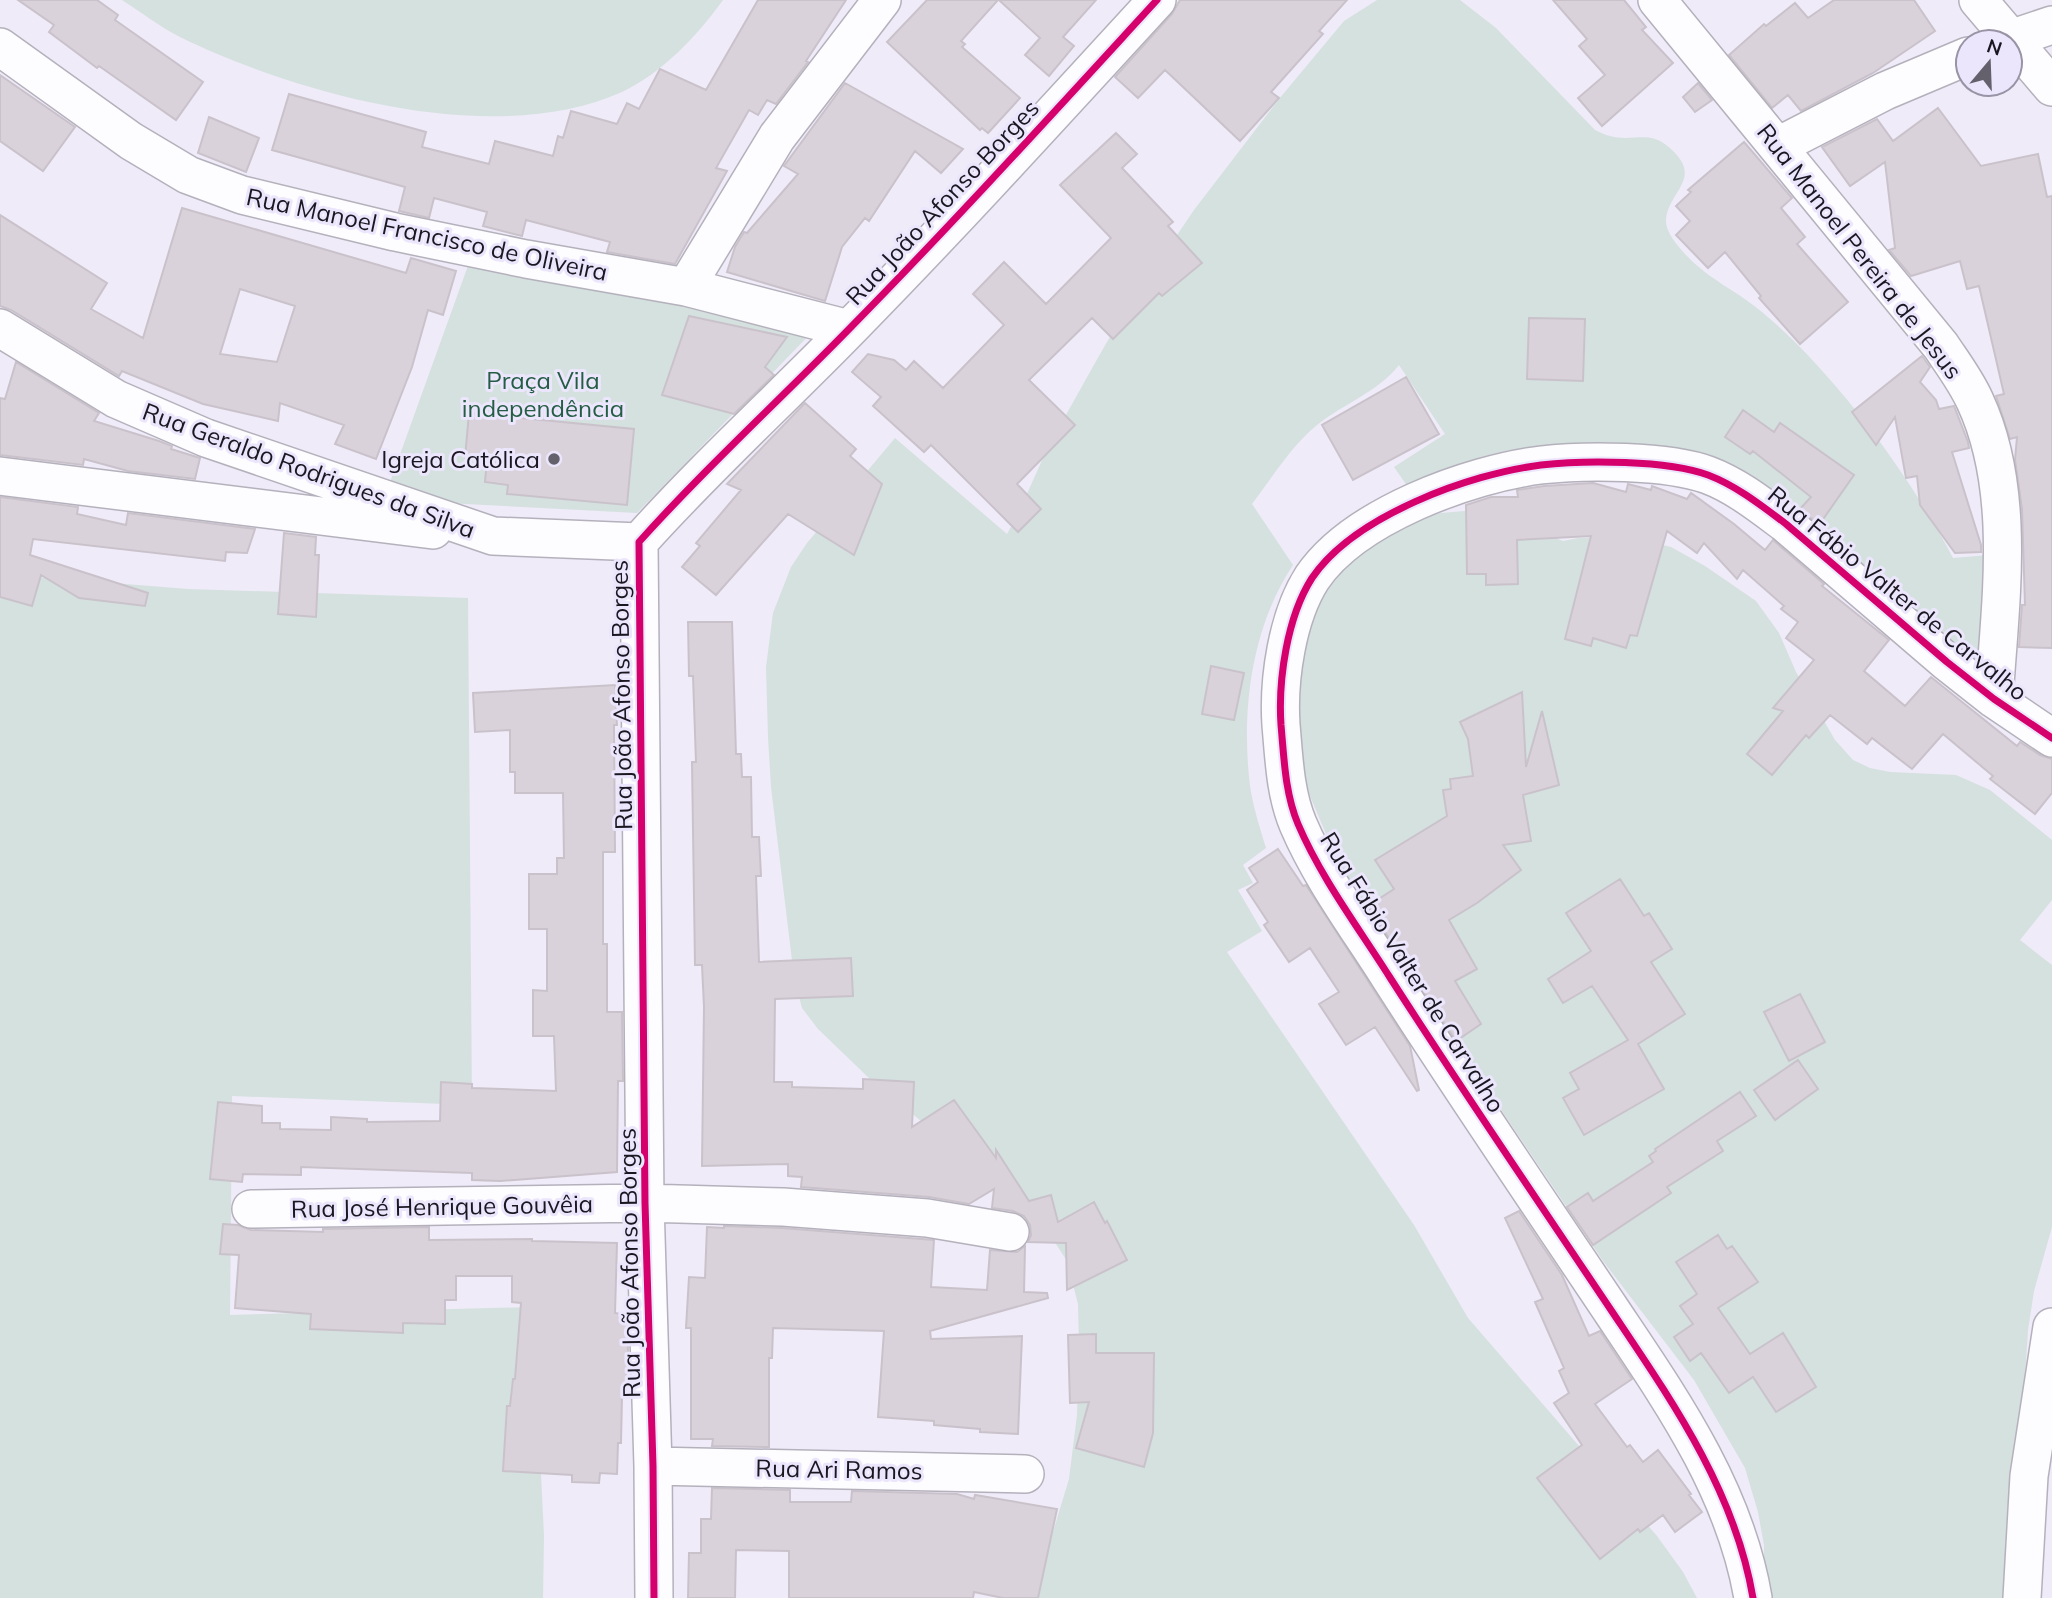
<svg xmlns="http://www.w3.org/2000/svg" width="2052" height="1598" font-family="Mulish,sans-serif">
	<style>
		.green { fill: #d4e1df }
		.building { fill: #dad2db; stroke: #cac2cb; stroke-width: 2; fill-rule: evenodd }
		.lines { fill: none; stroke-linecap: round; stroke-linejoin: round }
		.street-casing { stroke: #b4b1bc; stroke-width: 40 }
		.street { stroke: #fdfcfe; stroke-width: 37 }
		.cycleway-casing { stroke: #ece6fd; stroke-width: 11 }
		.cycleway { stroke: #d6006c; stroke-width: 7 }
		.poi-dot { fill: #65616c; stroke: #ece6fd; stroke-width: 2.5 }
		.labels { text-anchor: middle; dominant-baseline: central; stroke-width: 6; stroke-linejoin: round; paint-order: stroke }
		.street-label { font-size: 24px; fill: #1a1721; stroke: #ece6fd }
		.park-label { font-size: 24px; fill: #245d44; stroke: #ece6fd }
		.poi-label { font-size: 24px; fill: #1a1721; stroke: #ece6fd; text-anchor: end }
	</style>
	<rect width="100%" height="100%" fill="#efebf8"/>
	<path class="green" d="M122,0H723C697,36 662,73 622,92C495,149 299,95 180,37C160,27 141,12 122,0Z
		M1377,0H1460L1496,28L1595,130C1600,132 1605,135 1610,136C1636,143 1650,127 1674,152C1701,179 1669,192 1666,219C1665,232 1678,246 1686,255C1708,279 1737,291 1762,312C1833,371 1910,475 1953,558L1989,555L1983,668L1784,500C1761,482 1739,464 1711,456C1648,437 1535,438 1472,460C1451,467 1430,480 1410,490L1394,467L1445,434L1399,365C1378,392 1343,404 1317,425C1291,446 1272,478 1252,504L1293,565C1251,628 1241,712 1250,786C1253,807 1260,828 1266,848L1243,865L1253,883L1238,890L1262,931L1227,952L1414,1225L1468,1318L1657,1536L1683,1572L1697,1598H1033L1069,1479L1077,1415L1079,1346L1078,1304L1067,1261L1039,1218L870,1079L818,1029L802,1008L794,977L771,787L768,737L766,667L773,613L791,567L807,543L895,438L1007,534L1017,516L1048,447L1095,363L1119,321L1194,210L1279,99L1344,21Z
		M469,263L814,330L637,513L446,503L389,485Z
		M1464,511L1496,515L1563,541L1578,538L1615,537L1647,541L1671,547L1705,566L1756,601L1779,633L1796,672L1835,740L1853,760L1870,768L1890,772L1956,775L1990,790L2052,840V900L2020,940L2052,965V1227L2034,1291L2028,1330L2011,1598H1764V1545L1758,1512L1745,1468L1694,1380L1603,1261L1370,915L1343,874L1310,796L1298,754L1296,666L1327,578L1347,556L1431,514Z
		M0,574L188,589L468,598L472,1105L232,1096L230,1315L533,1307L544,1536L543,1598H0Z"/>
	<path class="building" d="M18,0H97L118,15L115,20L203,82L176,120L99,66L97,68L49,32L54,25Z
		M758,0H846L806,61L808,62L776,104L767,100L758,115L749,110L716,168L727,171L675,264L607,252L610,242L526,220L522,236L483,226L487,212L434,198L429,218L399,211L405,187L272,150L289,94L426,132L422,147L489,164L495,141L553,156L558,136L563,138L571,111L617,124L627,103L639,109L660,69L706,90Z
		M927,0H998L961,41L965,44L962,47L1020,98L988,133L982,128L980,130L887,42Z
		M999,0H1096L1063,37L1074,46L1049,76L1025,55L1040,38Z
		M1180,0H1347L1319,31L1323,34L1271,92L1279,98L1240,141L1165,70L1138,98L1115,77L1172,14Z
		M1553,0H1624L1646,27L1642,30L1673,63L1602,126L1578,98L1605,75L1579,46L1587,39Z
		M1834,0H1914L1935,31L1873,73L1801,111L1788,95L1772,108L1729,55L1764,24L1766,26L1795,3L1808,18Z
		M0,75L75,127L43,171L0,141Z
		M845,83L963,149L941,173L915,151L869,221L865,218L842,247L825,301L727,272L735,247L744,232L747,233L798,174L784,166Z
		M1698,83L1712,100L1695,112L1683,97Z
		M1938,108L1981,166L2038,154L2047,197L2052,196V648L2019,647L2022,605H2025L2022,509L2015,460L2017,437L2010,439L1996,396L2004,394L1979,286L1967,289L1960,261L1911,276L1889,250L1895,248L1885,162L1850,186L1822,147L1877,119L1893,141Z
		M209,117L259,138L246,172L198,153Z
		M1116,133L1137,154L1122,168L1173,222L1168,226L1202,263L1162,296L1159,293L1113,339L1092,318L1029,380L1075,425L1017,484L1041,509L1018,532L931,445L924,452L873,406L881,397L852,372L868,354L894,360L906,370L914,361L943,388L1004,325L973,294L1004,262L1046,304L1111,238L1060,185Z
		M1744,142L1792,198L1781,208L1805,237L1797,244L1848,302L1800,344L1759,298L1761,296L1725,252L1708,268L1676,235L1690,221L1676,206L1691,192L1688,190Z
		M182,208L406,273L411,258L456,271L443,315L428,310L412,367L376,459L335,444L344,425L280,403L278,421L203,404L122,371L119,376L11,310L0,306V215L107,283L91,309L143,338ZM240,289L295,306L277,362L220,354Z
		M689,316L787,337L765,367L774,375L734,414L662,395Z
		M1529,318L1585,319L1583,381L1527,379Z
		M1922,356L1930,367L1920,382L1936,400L1939,409L1954,406L1968,442L1969,448L1952,452L1981,545V552L1955,553L1920,505L1917,476L1906,478L1895,417L1876,445L1852,412Z
		M16,362L99,413L94,421L159,441L172,446L171,449L200,458L195,479L128,471L84,459L83,465L0,455V398L5,399Z
		M1406,377L1439,434L1353,480L1322,425Z
		M805,403L856,449L850,456L882,484L854,555L788,514L716,595L682,567L700,546L696,543L741,490L727,484Z
		M1743,410L1774,432L1780,423L1854,475L1819,525L1800,509L1811,497L1753,451L1750,454L1725,437Z
		M469,413L634,429L627,505L507,494L508,485L485,482L487,460L465,458Z
		M1593,483L1626,492L1628,484L1651,490L1652,486L1687,499L1691,493L1734,524L1765,550L1773,540L1824,584L1822,586L1889,640L1864,671L1905,706L1931,677L2017,746L2020,742L2040,755L2052,759V793L2035,814L1990,779L1993,776L1943,734L1912,769L1872,738L1867,744L1830,715L1809,738L1806,735L1772,775L1747,754L1783,711L1773,708L1814,660L1786,638L1798,622L1781,609L1784,606L1743,570L1737,579L1704,543L1697,553L1667,531L1637,636L1630,635L1626,648L1593,638L1591,646L1565,639L1591,536L1517,540L1518,584L1486,585V574H1467L1466,505L1491,497H1518L1517,490L1544,486Z
		M0,497L78,507L77,514L126,525L128,513L255,529L247,553L226,552L225,561L33,539L30,555L148,593L145,606L79,598L41,575L32,606L0,597Z
		M284,533L316,537L315,555H319L316,617L278,614Z
		M688,622H732L736,754H741L742,777H751L752,837H759L761,876H756L759,962L851,958L853,996L775,999L774,1082H792V1087L863,1089V1079L914,1082L912,1127L954,1100L996,1158V1150L1029,1201L1051,1195L1058,1222L1094,1202L1105,1223L1107,1221L1127,1260L1067,1290L1066,1243L1028,1242L1031,1235L1030,1225L1024,1216L1013,1211L992,1208L994,1189L969,1204L929,1197L801,1187L802,1177L788,1176V1164L702,1166L704,1007L702,965H695L692,762H696L693,676H689Z
		M1211,666L1244,673L1234,720L1202,714Z
		M615,685L617,725H614L615,852H603V944H607V1012H622L623,1081H618L617,1172L500,1181L472,1180V1173L301,1167V1175L243,1174L242,1182L210,1179L218,1102L262,1106V1123H280V1129L331,1130V1117L367,1119V1122L440,1121L441,1082L472,1084V1088L556,1091L554,1036H533V990L547,991V929H529V874H557V858H564L563,793H515V772H510V730L475,732L473,693Z
		M1522,692L1526,767L1542,711L1559,785L1523,795L1531,841L1503,845L1521,870L1477,903L1449,920L1477,969L1455,981L1481,1024L1456,1041L1368,906L1394,889L1375,860L1447,816L1443,790L1451,789L1450,779L1473,776L1468,739L1460,722Z
		M1278,849L1303,886L1306,885L1410,1046L1419,1090L1417,1091L1375,1027L1346,1045L1319,1004L1339,992L1310,948L1289,962L1264,925L1268,922L1247,890L1258,882L1249,868Z
		M1620,879L1644,916L1649,913L1672,949L1651,962L1685,1014L1638,1044L1664,1089L1584,1135L1563,1098L1579,1089L1570,1073L1628,1040L1592,986L1563,1003L1548,979L1591,951L1566,913Z
		M1800,994L1825,1042L1789,1061L1764,1012Z
		M1798,1060L1818,1089L1775,1120L1754,1090Z
		M1740,1092L1756,1116L1717,1141L1723,1151L1667,1187L1671,1193L1593,1245L1567,1207L1588,1193L1593,1201L1653,1162L1649,1156L1656,1151L1655,1149Z
		M1519,1211L1562,1275L1589,1336L1600,1331L1632,1379L1595,1404L1627,1447L1630,1445L1643,1462L1658,1450L1691,1494L1689,1495L1702,1512L1675,1532L1663,1515L1640,1532L1638,1529L1600,1559L1537,1478L1582,1445L1554,1403L1569,1393L1559,1371L1564,1368L1535,1302L1543,1299L1505,1218Z
		M223,1224L238,1225L251,1230L323,1232V1229L429,1227V1240L532,1239V1241L617,1243L615,1313L627,1315L628,1351L625,1396L622,1395L621,1443H618L617,1474L600,1473L599,1483L572,1482V1475L503,1471L507,1406H510L513,1379H515L521,1303L512,1302V1276H456V1300H445V1324L403,1323V1333L310,1329L311,1314L235,1308L239,1255L220,1254Z
		M724,1226L782,1228L934,1240L931,1287L987,1290L990,1250L1017,1252L1025,1246L1024,1292L1047,1293L1048,1298L930,1331L931,1339L1022,1336L1018,1434L980,1432V1429L934,1425V1421L878,1417L884,1331L773,1328L772,1358H769V1447L712,1446L713,1439H691V1328H686L689,1277L705,1278L707,1227L724,1228Z
		M1718,1235L1727,1249L1732,1246L1758,1282L1718,1308L1750,1354L1783,1333L1816,1387L1776,1412L1753,1377L1729,1393L1701,1353L1690,1361L1674,1337L1693,1324L1680,1306L1697,1294L1676,1262Z
		M1096,1334V1353H1154L1153,1433L1144,1467L1076,1448L1089,1402L1070,1403L1068,1335Z
		M712,1488L790,1490V1502H851L852,1491L957,1494L974,1499L975,1495L1057,1509L1038,1598H1003L974,1592L973,1598H789V1551L736,1550L735,1598H688L689,1553H701V1519H711Z"/>
	<g class="lines">
		<g class="street-casing">
			<path id="street" d="M1657,0L1941,346C1953,364 1966,381 1975,401C2017,491 2000,603 1994,699
				M1978,0L2052,87
				M2001,42L2052,25
				M0,47L131,141L188,175L242,195L395,232L526,259L686,287L849,329
				M1778,146L1885,91L1968,56
				M686,287L777,137L882,0
				M0,328L116,399L206,438L493,536L639,542
				M0,476L433,530
				M251,1209L645,1203L783,1207L927,1218L1010,1232
				M653,1466L1025,1474
				M654,1598L653,1466L645,1203L639,542C706,467 781,399 852,326C956,220 1056,110 1157,0
				M1753,1598C1735,1491 1672,1401 1613,1313C1538,1201 1462,1090 1389,976C1358,927 1321,878 1298,824C1285,793 1284,758 1281,725C1278,680 1287,617 1312,578C1354,516 1469,474 1541,465C1584,460 1667,460 1708,475C1737,486 1762,506 1786,524L1947,662L1994,699L2052,738
				M2022,1598L2029,1476L2052,1327"/>
		</g>
		<use href="#street" class="street"/>
		<g class="cycleway-casing">
			<path id="cycleway" d="M654,1598L653,1466L645,1203L639,542C706,467 781,399 852,326C956,220 1056,110 1157,0
				M1753,1598C1735,1491 1672,1401 1613,1313C1538,1201 1462,1090 1389,976C1358,927 1321,878 1298,824C1285,793 1284,758 1281,725C1278,680 1287,617 1312,578C1354,516 1469,474 1541,465C1584,460 1667,460 1708,475C1737,486 1762,506 1786,524L1947,662L1994,699L2052,738"/>
		</g>
		<use href="#cycleway" class="cycleway"/>
	</g>
	<circle class="poi-dot" cx="554" cy="459" r="7"/>
	<g class="labels">
		<g class="street-label">
			<text transform="translate(942 202) rotate(-47)">Rua João Afonso Borges</text>
			<text transform="translate(427 234) rotate(12)">Rua Manoel Francisco de Oliveira</text>
			<text transform="translate(1860 251) rotate(52)">Rua Manoel Pereira de Jesus</text>
			<text transform="translate(309 470) rotate(20)">Rua Geraldo Rodrigues da Silva</text>
			<text transform="translate(1898 593) rotate(39)">Rua Fábio Valter de Carvalho</text>
			<text transform="translate(621 695) rotate(-91)">Rua João Afonso Borges</text>
			<text transform="translate(1413 972) rotate(58)">Rua Fábio Valter de Carvalho</text>
			<text transform="translate(442 1206) rotate(-1)">Rua José Henrique Gouvêia</text>
			<text transform="translate(629 1263) rotate(-91)">Rua João Afonso Borges</text>
			<text transform="translate(839 1469) rotate(1)">Rua Ari Ramos</text>
		</g>
		<g class="park-label">
			<text x="543" y="380">Praça Vila<tspan x="543" dy="28">independência</tspan></text>
		</g>
		<g class="poi-label">
			<text x="540" y="459">Igreja Católica</text>
		</g>
	</g>
	<g transform="translate(1989 63) rotate(19)"><circle r="33" fill="#ece6fd" stroke="#9893a5" stroke-width="2"/>
	<path d="M0-5L12 26L0 18L-12 26Z" fill="#65616c"/>
	<text y="-10" font-size="19" font-weight="bold" text-anchor="middle" fill="#1a1721">N</text>
	</g>
</svg>
